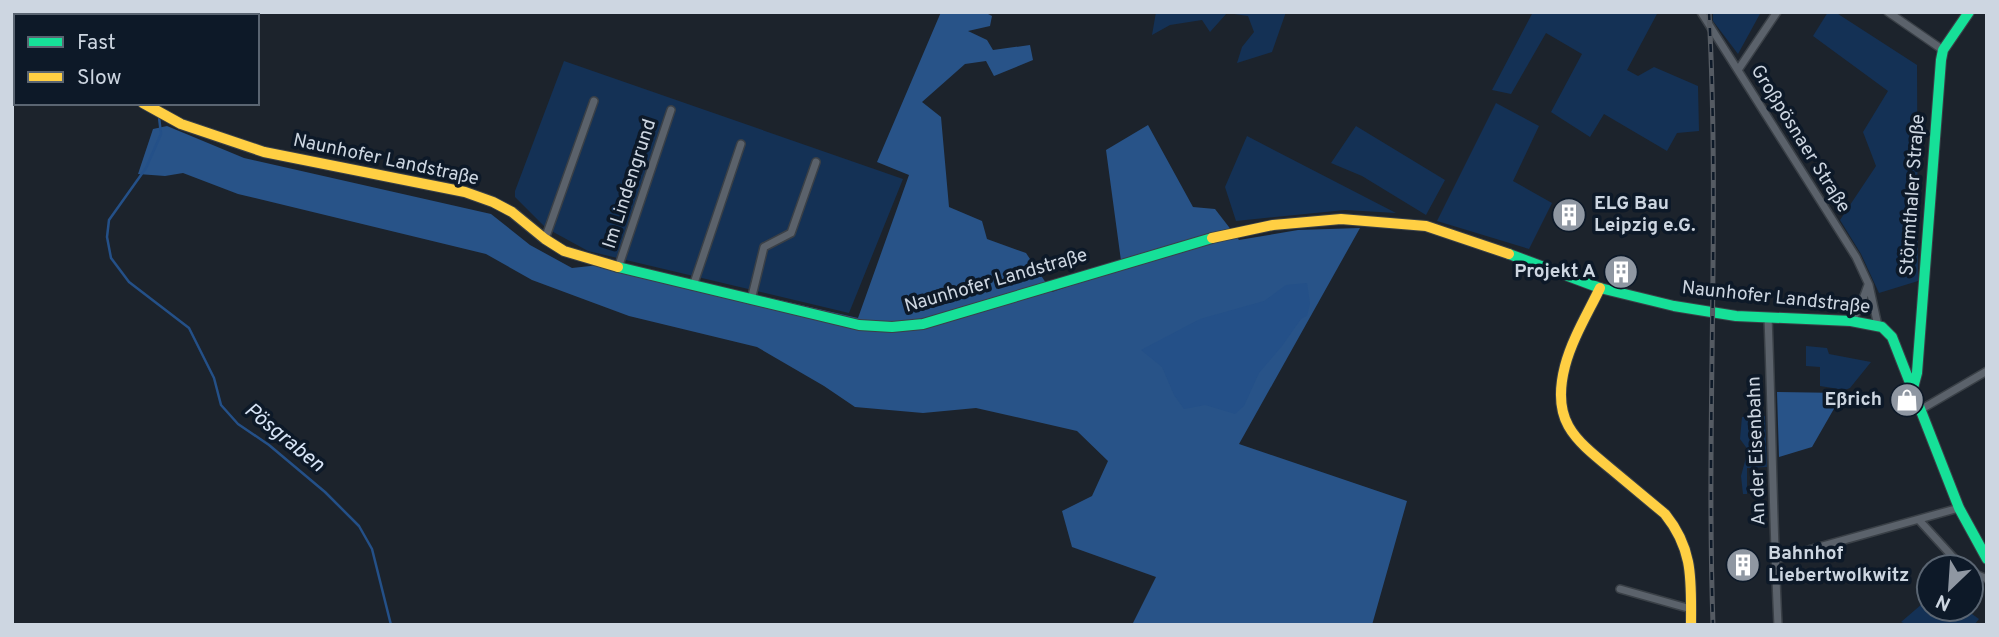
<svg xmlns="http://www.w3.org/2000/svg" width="1999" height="637" font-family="Overpass,sans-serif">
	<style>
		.green { fill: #143155 }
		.forest { fill: #285388 }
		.water { fill: #245088 }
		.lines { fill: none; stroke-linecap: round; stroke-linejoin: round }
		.stream { stroke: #245088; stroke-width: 2.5 }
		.street-casing { stroke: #3a4047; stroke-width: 10 }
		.fast-casing { stroke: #3a4047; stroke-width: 12 }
		.slow-casing { stroke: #3a4047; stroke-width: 12 }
		.street { stroke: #5b626b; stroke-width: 7 }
		.fast { stroke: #16e098; stroke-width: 10 }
		.slow { stroke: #ffcf43; stroke-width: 10 }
		.rail-casing { stroke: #555b63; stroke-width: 5 }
		.rail { stroke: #0d1928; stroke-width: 2.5; stroke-dasharray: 8; stroke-linecap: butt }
		.labels { text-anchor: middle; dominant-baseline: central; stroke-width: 7; stroke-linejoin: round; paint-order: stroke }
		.street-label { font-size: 19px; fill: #cdd6e1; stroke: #0d1928 }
		.poi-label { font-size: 19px; font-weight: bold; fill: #cdd6e1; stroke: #0d1928; text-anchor: start }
		.water-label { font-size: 21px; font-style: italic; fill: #d7e4f6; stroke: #0d1928 }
	</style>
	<rect width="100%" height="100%" fill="#1c232c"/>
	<path class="green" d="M1156,12H1286L1272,52L1237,63L1242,47L1254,32L1248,16L1227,13L1210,32L1202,20L1170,25L1152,35Z
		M1533,12H1658L1627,70L1638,76L1654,67L1698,86L1699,131L1677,133L1667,151L1604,114L1590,137L1551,112L1582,54L1546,33L1511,94L1492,90Z
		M1713,12H1761L1738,54L1713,21Z
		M1828,12H1835L1917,65L1918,281L1879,293L1861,254L1840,220L1876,166L1863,132L1888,91L1813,36Z
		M564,61L903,179L849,313L588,251L546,228L515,197V191Z
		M1496,103L1539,126L1513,181L1552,203L1529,249L1437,221Z
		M1356,126L1445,180L1426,215L1362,176L1331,163Z
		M1247,136L1396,213L1345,210L1236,221L1225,187Z
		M1806,346L1827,348L1829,354L1871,362L1850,388L1845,390L1820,386V367L1806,366Z
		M1765,416L1767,467L1747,468V494H1743L1741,476L1748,450L1740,439L1742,417Z
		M1929,598V609H1946L1953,614L1958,609H1965L1979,619L1974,625H1909L1901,622Z"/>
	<path class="forest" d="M941,12H984L992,16L990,26L968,31L987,40L993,50L1030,45L1033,60L994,76L986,61L965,64L922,102L941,117L949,207L982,221L987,239L1026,253L1052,292L1122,268L1106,150L1148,125L1193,207L1215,209L1239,240L1298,230L1360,228L1239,444L1407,501L1372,625H1132L1156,577L1072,547L1062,511L1092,496L1108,461L1077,431L976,408L923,413L855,407L824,386L757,347L629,316L532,280L486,254L238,194L183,173L165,176L138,174L153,129L167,126L244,158L491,214L530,245L572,268L618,263L858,318L909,175L877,162Z
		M1777,392L1843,393L1812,447L1779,457Z"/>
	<path class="water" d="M1307,283L1310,304L1307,316L1301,319L1282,346L1259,373L1244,406L1235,414L1205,405L1184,409L1174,395L1162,367L1141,350L1200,319L1264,301L1286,285Z"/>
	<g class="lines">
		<path class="stream" d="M135,12L136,16
			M199,16L202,12
			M159,117L161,134L146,168L109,220L107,237L111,258L129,282L189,328L214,378L221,405L238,424L269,445L325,492L359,526L372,549L391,625"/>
		<g class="street-casing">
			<path id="street" d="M1701,12L1856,257L1869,285L1878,326
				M1888,12L1943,50
				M1738,70L1777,12
				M545,239L594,101
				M618,268L671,110
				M693,286L741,144
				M751,300L764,247L791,233L816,162
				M1768,317C1772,420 1773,523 1778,625
				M1851,321L1860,307L1868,285
				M1920,410L1987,371
				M1919,520L1962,567
				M1776,559L1959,508
				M1971,572L1987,579
				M1620,589L1691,609"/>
		</g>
		<g class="fast-casing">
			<path id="fast" d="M33,12L36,16
				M1509,254L1600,288L1674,306L1736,316L1851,321L1882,327L1892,337L1959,508L1987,559
				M618,267L859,325L892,327L923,324L1212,238
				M1913,388L1917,373L1941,60L1943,50L1969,12"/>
		</g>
		<g class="slow-casing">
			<path id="slow" d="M143,103L181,124L264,152L465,192L493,202L512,212L545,239L564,251L618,267
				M1212,238L1273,225L1341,219L1426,226L1509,254
				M1600,288C1588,313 1572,339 1565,366C1551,420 1573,438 1611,469C1629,484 1647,499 1665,514C1694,550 1691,581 1691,625"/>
		</g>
		<use href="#street" class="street"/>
		<use href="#fast" class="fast"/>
		<use href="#slow" class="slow"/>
		<g class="rail-casing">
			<path id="rail" d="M1709,12C1720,216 1706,421 1713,625"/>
		</g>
		<use href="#rail" class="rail"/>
	</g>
	<defs>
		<g id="building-disc" transform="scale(1.75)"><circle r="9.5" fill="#8f97a2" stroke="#0d1928"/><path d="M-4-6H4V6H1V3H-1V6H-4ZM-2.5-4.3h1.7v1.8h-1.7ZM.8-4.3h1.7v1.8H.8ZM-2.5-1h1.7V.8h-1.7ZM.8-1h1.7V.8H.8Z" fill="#fff"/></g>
		<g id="shop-disc" transform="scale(1.75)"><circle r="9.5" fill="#8f97a2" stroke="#0d1928"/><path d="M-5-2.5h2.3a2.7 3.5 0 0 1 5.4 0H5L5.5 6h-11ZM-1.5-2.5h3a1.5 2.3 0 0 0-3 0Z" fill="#fff"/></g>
	</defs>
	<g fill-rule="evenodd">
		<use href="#building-disc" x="1569" y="215"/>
		<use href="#building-disc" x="1621" y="272"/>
		<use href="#shop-disc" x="1907" y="400"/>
		<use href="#building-disc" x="1743" y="565"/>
	</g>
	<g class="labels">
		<g class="street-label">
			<text transform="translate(1800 139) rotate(58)">Großpösnaer Straße</text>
			<text transform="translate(386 160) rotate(12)">Naunhofer Landstraße</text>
			<text transform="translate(630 184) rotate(-72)">Im Lindengrund</text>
			<text transform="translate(1913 195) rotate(-86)">Störmthaler Straße</text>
			<text transform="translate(996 281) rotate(-16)">Naunhofer Landstraße</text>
			<text transform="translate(1776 298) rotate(6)">Naunhofer Landstraße</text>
			<text transform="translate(1757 451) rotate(-92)">An der Eisenbahn</text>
		</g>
		<g class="poi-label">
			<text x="1594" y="204">ELG Bau<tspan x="1594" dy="22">Leipzig e.G.</tspan></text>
			<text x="1596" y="272" text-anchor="end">Projekt A</text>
			<text x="1882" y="400" text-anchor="end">Eßrich</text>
			<text x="1768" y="554">Bahnhof<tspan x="1768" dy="22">Liebertwolkwitz</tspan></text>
		</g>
		<g class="water-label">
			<text transform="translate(284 438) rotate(39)">Pösgraben</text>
		</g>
	</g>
	<rect width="1999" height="637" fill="none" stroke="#cdd6e1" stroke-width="28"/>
	<rect x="14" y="14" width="245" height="91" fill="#0d1928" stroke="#5a6572" stroke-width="2"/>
	<rect x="28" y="37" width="35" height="10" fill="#16e098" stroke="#5a6572" stroke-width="2"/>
	<text x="77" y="49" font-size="21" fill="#cdd6e1">Fast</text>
	<rect x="28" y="72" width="35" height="10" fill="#ffcf43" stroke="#5a6572" stroke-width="2"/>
	<text x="77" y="84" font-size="21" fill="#cdd6e1">Slow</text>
	<g transform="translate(1950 588) rotate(205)"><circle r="33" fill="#0d1928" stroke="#5a6572" stroke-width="2"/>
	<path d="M0-5L12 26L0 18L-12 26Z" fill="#8f97a2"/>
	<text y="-10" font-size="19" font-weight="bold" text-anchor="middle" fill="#cdd6e1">N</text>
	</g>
</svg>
